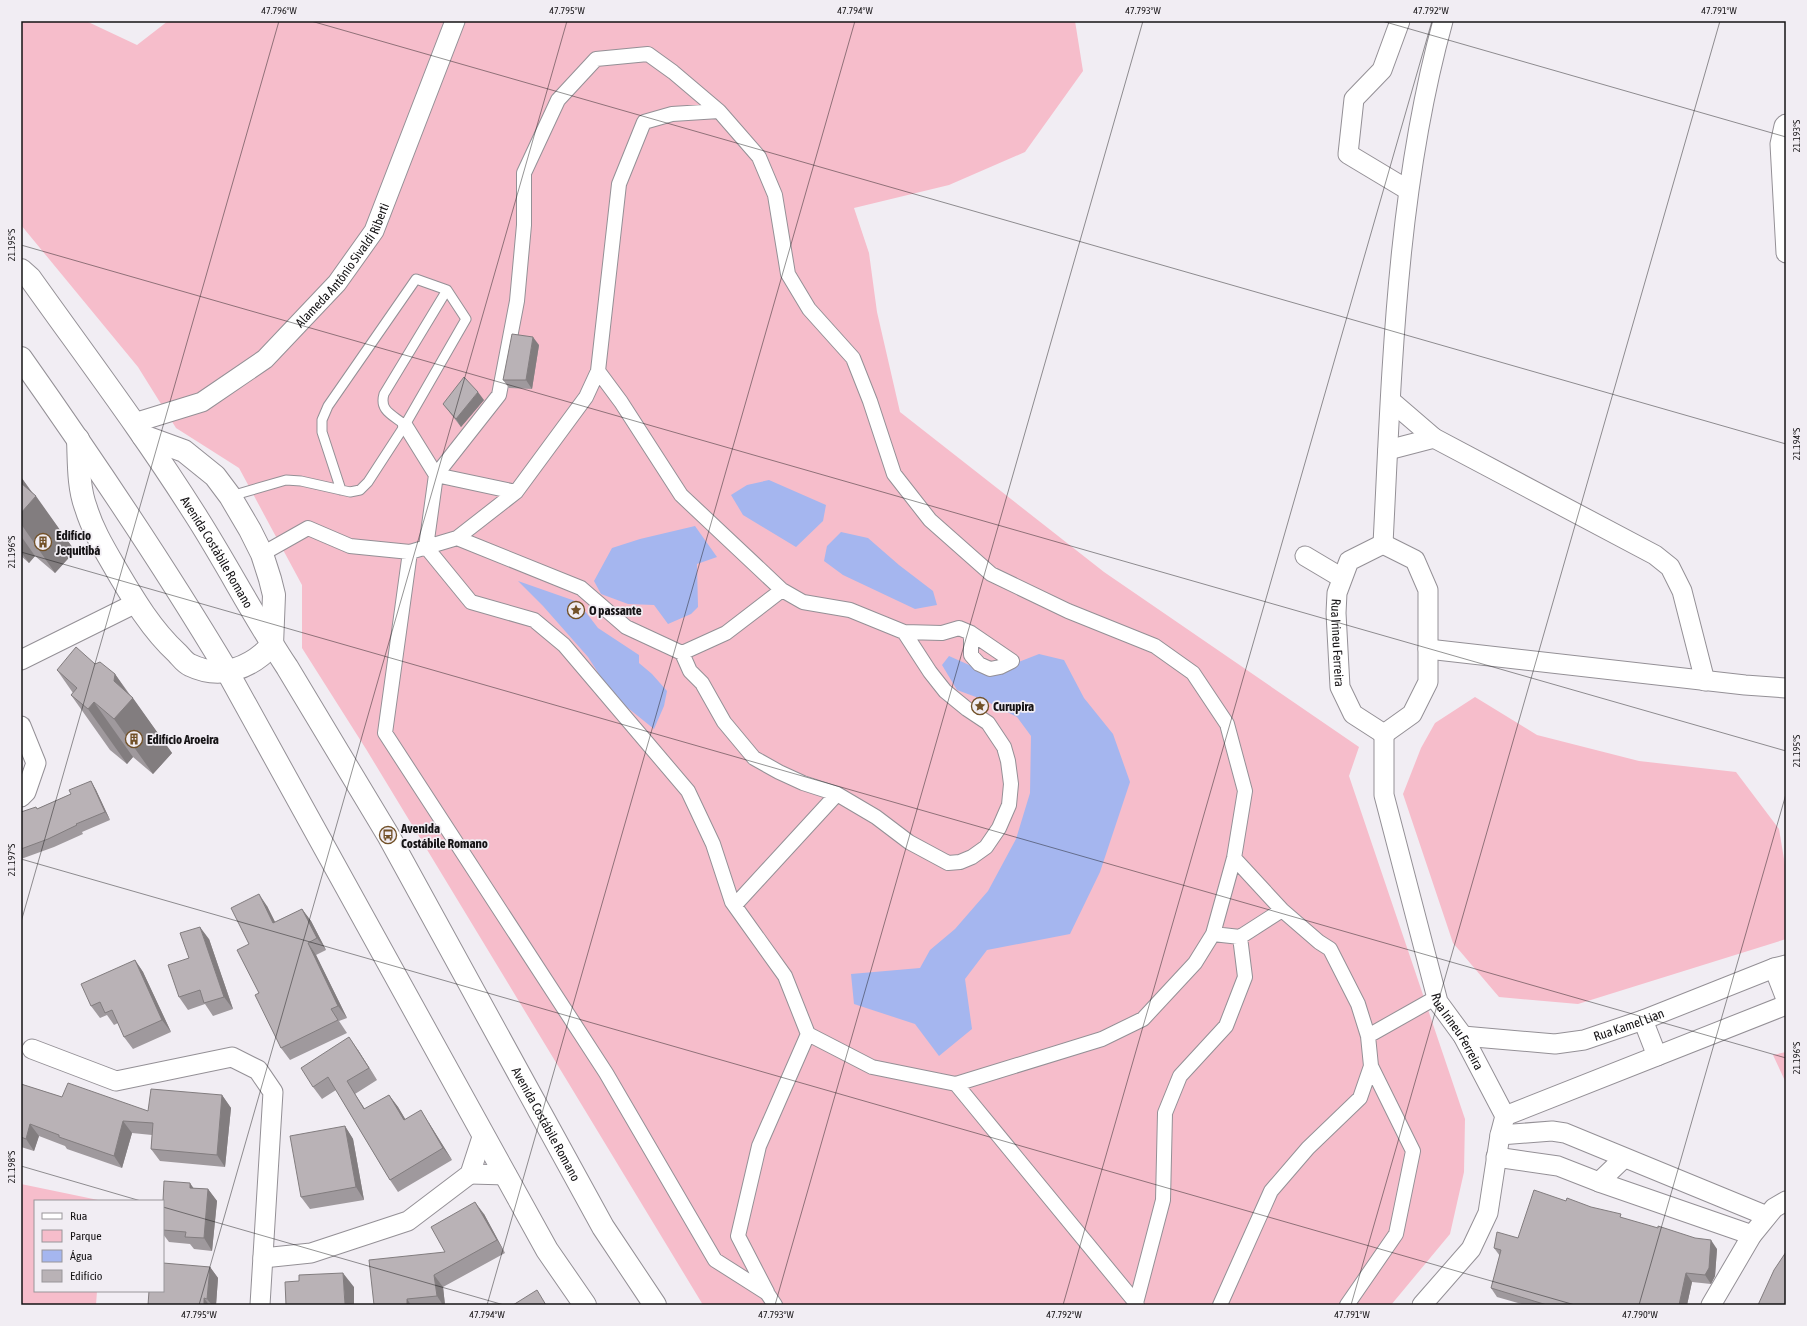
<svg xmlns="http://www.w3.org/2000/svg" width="1807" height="1326" font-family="'Asap Condensed',sans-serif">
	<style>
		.green { fill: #f6bdcb }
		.water { fill: #a5b6ef }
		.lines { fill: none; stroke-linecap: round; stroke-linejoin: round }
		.service-casing { stroke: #949096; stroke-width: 11 }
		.pedestrian-casing { stroke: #949096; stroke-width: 16 }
		.minor-casing { stroke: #949096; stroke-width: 21 }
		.secondary-casing { stroke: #949096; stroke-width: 24 }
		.service { stroke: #fff; stroke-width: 9 }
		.pedestrian { stroke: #fff; stroke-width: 14 }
		.minor { stroke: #fff; stroke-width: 19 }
		.secondary { stroke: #fff; stroke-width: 22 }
		.wall { fill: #9f999d }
		.shaded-wall { fill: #827d7f }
		.building { fill: #b9b2b6; stroke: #827d7f }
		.ticks { fill: none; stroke: #151315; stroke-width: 1; stroke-opacity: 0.45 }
		.labels { text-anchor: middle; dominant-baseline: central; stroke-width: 3.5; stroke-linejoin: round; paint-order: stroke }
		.street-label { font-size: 13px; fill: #151315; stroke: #f1edf3 }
		.poi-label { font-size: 13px; font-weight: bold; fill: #151315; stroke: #f1edf3; text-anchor: start }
		.neatline { fill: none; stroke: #151315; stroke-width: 1.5 }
		.ticks-label { font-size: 10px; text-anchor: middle; fill: #151315 }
	</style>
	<rect width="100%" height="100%" fill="#f1edf3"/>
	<path class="green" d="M21,21H86L137,45L168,21H1075L1083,71L1025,152L949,185L854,208L869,253L877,312L900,412L1104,572L1359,747L1349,776L1465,1119L1464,1172L1450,1234L1391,1305H703L366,749L302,648V585L239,468L176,428L138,367L21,225Z
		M1475,697L1537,735L1639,761L1736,772L1779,829L1786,871V939L1578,1004L1499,997L1453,943L1403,794L1421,748L1435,723Z
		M1786,1052V1083L1773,1055Z
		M21,1184L103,1201H35V1291H97L96,1305H21Z"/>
	<path class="water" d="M769,480L826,505L823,521L796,547L743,515L731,495L747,485Z
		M695,526L717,557L697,564L698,607L691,614L668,624L654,605L628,604L601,594L594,581L612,548L640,539Z
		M841,532L868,538L899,565L933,591L937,605L915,609L843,575L824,561L827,546Z
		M518,581L578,602L598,628L639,655V663L652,674L667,691L664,706L654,729L613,696L588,657L543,606Z
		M1039,654L1064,660L1084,698L1113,734L1130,782L1100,872L1070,934L987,950L965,979L972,1029L939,1056L915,1024L854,1004L851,974L920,968L930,950L955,929L988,891L1016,839L1030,793L1031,736L1017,717L984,700L957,690L942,665L949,656L994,676L1008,666Z"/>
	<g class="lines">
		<g class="service-casing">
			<path id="service" d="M405,425C393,415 379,411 384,394L447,290
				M231,496L286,480L301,481L350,492L360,490L368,482L405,425L466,319L447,290L416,279L328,406L322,420V432L341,490"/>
		</g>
		<g class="pedestrian-casing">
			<path id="pedestrian" d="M598,371L619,184L644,122L672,114L719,111L759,157L775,195L788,274L809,309L853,358L870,401L894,474L930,520L991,574L1068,611L1155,646L1193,673L1227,724L1245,791L1234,858L1213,934L1195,963L1143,1019L1102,1039L956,1084L872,1067L808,1034L785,976L732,902L713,844L688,791L564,645L534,620L471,602L426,547L436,475L499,395L517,301L524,225V173L558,100L596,59L648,54L673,72L719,111
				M405,425L436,475L516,492
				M410,552L385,733L606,1073L715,1260L767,1293L775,1305
				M262,554L308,528L350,546L410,552L457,538
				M782,590L803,602L850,610L904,632L930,672L945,691L967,709L988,723L1004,747L1008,761L1011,784L1009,805L999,828L986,847L972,857L960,862L948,863L909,842L876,817L837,794L803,783L779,772L754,758L724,722L702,683L690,671L682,653L726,633Z
				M904,632L942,633L959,628L971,633L1012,661L1000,667L990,669L979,664L971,655V633
				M682,653L626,627L581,588L457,538L516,492L586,397L598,371L621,402L681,495L782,590
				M1234,858L1282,910L1319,942L1330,949L1358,1004L1368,1036L1437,997
				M735,905L837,794
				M1213,934L1240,937L1282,910
				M956,1084L1136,1303
				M767,1292L738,1236L759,1146L808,1034
				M1137,1305L1136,1303L1163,1200L1165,1113L1180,1076L1226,1026L1245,977L1240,937
				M1220,1305L1271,1191L1308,1148L1360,1098L1371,1066
				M1347,1305L1396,1234L1413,1151L1371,1066L1368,1036"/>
		</g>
		<g class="minor-casing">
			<g id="minor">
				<path d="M1400,21L1382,70L1354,99L1348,154L1408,190"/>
				<path d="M1786,124L1784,126L1780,144L1786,253"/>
				<path d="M1391,401L1434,438L1655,555L1670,567L1682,591L1705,681"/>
				<path id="s1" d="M134,423L202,402L265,359L337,283L374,231L455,21"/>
				<path d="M1388,450L1434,438"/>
				<path d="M1383,544C1392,369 1396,191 1443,21"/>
				<path id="s2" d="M1383,544L1349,561L1337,593L1336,613L1340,687L1353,714L1384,734"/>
				<path d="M1383,544L1415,560L1428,590V682L1412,714L1384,734"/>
				<path d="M1305,556L1342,578"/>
				<path d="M1428,649L1745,685L1786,688"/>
				<path d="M21,660L136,603"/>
				<path d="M21,726L36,763L26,792L21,797"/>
				<path id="s3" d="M1384,734V795L1438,1002L1463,1036L1505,1116L1500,1135L1488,1213L1471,1249L1422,1305"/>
				<path d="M1774,968L1786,999"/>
				<path d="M1643,1020L1657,1056"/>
				<path id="s4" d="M1463,1036L1555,1044L1584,1040L1643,1020L1774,968L1786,965"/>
				<path d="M32,1049L116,1081L232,1057L258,1070L273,1092L260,1305"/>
				<path d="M1505,1116L1786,1005"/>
				<path d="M1500,1135L1552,1131L1565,1133L1767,1216"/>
				<path d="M1496,1157L1558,1166L1599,1182L1752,1235"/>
				<path d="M470,1174L507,1175"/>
				<path d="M1599,1182L1624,1158"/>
				<path d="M263,1258L311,1253L408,1221L470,1174L483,1134"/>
				<path d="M1711,1305L1752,1235L1774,1208L1786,1201"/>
			</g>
		</g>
		<g class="secondary-casing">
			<g id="secondary">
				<path id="s5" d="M21,270L30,278C87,358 146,436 198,519C229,568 255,619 287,667L388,835L603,1227L655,1305"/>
				<path d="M21,358C93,460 163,564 227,671L547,1250L585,1305"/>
				<path d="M78,439C79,462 78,487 86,508C93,531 105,550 117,571C134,600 152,630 177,653C181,657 185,663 190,665C221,680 251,668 272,645L274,595L270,579L262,554L250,530L230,496L215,476L184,451L143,436"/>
			</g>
		</g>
		<use href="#service" class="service"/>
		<use href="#pedestrian" class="pedestrian"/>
		<use href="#minor" class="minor"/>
		<use href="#secondary" class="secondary"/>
	</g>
	<path class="wall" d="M539,345L532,389L509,388L503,380Z
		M484,400L461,427L443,404Z
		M21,477L75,551L55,573L35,556L29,563L21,556Z
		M95,664L115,674L172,753L153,774L133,757L127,764L110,750L71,695L73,693L57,670Z
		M91,781L96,790L110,820L82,832L83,834L54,847L21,859V812L37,809L71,794Z
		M267,906L275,922L302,909L311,921L326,950L316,955L347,1018L339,1021L347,1033L290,1060L281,1048L259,993L249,944Z
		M209,939L233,1009L213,1016L205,1004L188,1010L179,997L189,958Z
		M135,960L143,972L171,1032L133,1049L124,1037L118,1023L114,1025L107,1015L100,1018L91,1006Z
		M358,1050L377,1080L355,1094L365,1109L389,1095L398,1107L405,1119L429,1123L452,1160L398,1192L390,1180L336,1090L322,1099L313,1087Z
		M21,1084L62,1097L148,1111L222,1095L231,1108L225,1167L160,1161L151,1149L152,1135L132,1133L122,1168L67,1149L65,1146L39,1136L34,1151L21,1147Z
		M345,1126L353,1139L364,1200L310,1209L301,1197Z
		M193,1188L208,1189L217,1201L212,1251L194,1249L190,1244L169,1242L163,1234V1201Z
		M484,1214L505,1253L443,1287L445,1305H374L445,1252Z
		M1623,1218L1717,1249L1715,1276L1711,1284L1692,1282L1687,1305H1525L1497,1297L1491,1288L1500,1256L1494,1248L1518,1238Z
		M210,1267L218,1278L216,1305H148Z"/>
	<path class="shaded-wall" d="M533,337L539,345L532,389L526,380Z
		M478,392L484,400L461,427L456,419Z
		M21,477L35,497L36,496L75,551L55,573L21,524Z
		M21,536L35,556L29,563L21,552Z
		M115,674L132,699L133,698L172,753L153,774L114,719V681Z
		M94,702L133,757L127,764L88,709Z
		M91,781L96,790L110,820L105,812Z
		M259,894L267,906L282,936L273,923Z
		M302,909L311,921L326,950L317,938Z
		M200,927L209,939L233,1009L224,997Z
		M308,943L316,955L347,1018L338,1006Z
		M135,960L143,972L171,1032L162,1020Z
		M349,1037L358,1050L377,1080L369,1068Z
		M347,1081L355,1094L373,1122L364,1109Z
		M222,1095L231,1108L225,1167L217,1155Z
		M389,1095L398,1107L413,1132L404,1120Z
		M421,1110L429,1123L452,1160L443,1148Z
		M123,1121L132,1133L122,1168L114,1156Z
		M30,1124L39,1136L34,1151L26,1139Z
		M345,1126L353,1139L364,1200L356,1187Z
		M190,1183L199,1196L190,1188Z
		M208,1189L217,1201L212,1251L204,1238Z
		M475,1202L484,1214L505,1253L497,1240Z
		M1711,1240L1717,1249L1715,1276L1711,1284L1705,1275Z
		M210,1267L218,1278L216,1305H212L207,1299Z
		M343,1273L354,1287V1305H345Z
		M1686,1273L1692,1282L1687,1305H1679Z
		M434,1275L443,1287L445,1305H443L437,1296Z
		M204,1298L209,1305H204Z
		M407,1299L411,1305H407Z"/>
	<path class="building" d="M512,334L533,337L526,380H503Z
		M464,377L478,392L456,419L443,404Z
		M21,483L36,496L21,513Z
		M76,647L95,664L100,662L115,674L114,681L133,698L114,719L94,702L88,709L71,695L77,688L57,670Z
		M91,781L105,812L76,824L77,825L48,839L21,849V812L36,807L37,809L71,794L69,790Z
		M259,894L273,923L302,909L317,938L308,943L338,1006L331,1009L338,1020L281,1048L255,995L259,993L237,950L249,944L231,908Z
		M200,927L224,997L204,1003L200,990L179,997L168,965L189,958L180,933Z
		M135,960L162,1020L124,1037L112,1010L105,1013L100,1002L91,1006L81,984Z
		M349,1037L369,1068L347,1081L364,1109L389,1095L404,1120L421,1110L443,1148L390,1180L328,1077L313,1087L301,1068Z
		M68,1083L148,1111L151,1089L222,1095L217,1155L151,1149L153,1123L123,1121L114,1156L59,1137V1135L30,1124L26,1139L21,1137V1084L62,1097Z
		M345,1126L356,1187L301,1197L290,1136Z
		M164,1181L190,1183V1188L208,1189L204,1238L185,1237L186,1232L163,1230V1201Z
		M1534,1190L1566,1201L1567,1198L1591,1207L1621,1214L1620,1217L1658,1228V1226L1695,1238L1711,1240L1709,1268L1705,1275L1686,1273L1679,1305H1547L1491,1288L1501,1250L1494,1248L1497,1232L1518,1238Z
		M475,1202L497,1240L434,1275L437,1296L407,1299V1305H374L369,1260L445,1252L431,1227Z
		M1786,1252V1305H1758L1774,1270Z
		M163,1263L210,1267L207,1299L204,1298V1305H148L149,1291H163Z
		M343,1273L345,1305H286L285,1282L299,1281V1275Z
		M537,1290L546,1305H513Z"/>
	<path class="ticks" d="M311,21L1786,444M1382,21L1786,137M21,245L1786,751M21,552L1786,1058M21,859L1575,1305M21,922L279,21M21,1166L141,1201M163,1207L504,1305M199,1305L567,21M487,1305L855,21M775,1305L1143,21M1063,1305L1432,21M1351,1305L1720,21M1639,1305L1786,794"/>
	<defs>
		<g id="building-ring" transform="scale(0.9)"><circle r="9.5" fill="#f1edf3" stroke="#725128" stroke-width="1.5"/><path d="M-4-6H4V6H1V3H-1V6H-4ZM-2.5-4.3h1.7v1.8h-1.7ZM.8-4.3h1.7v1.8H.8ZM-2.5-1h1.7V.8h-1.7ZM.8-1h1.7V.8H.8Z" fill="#725128"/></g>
		<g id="sight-ring" transform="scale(0.9)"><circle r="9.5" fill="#f1edf3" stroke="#725128" stroke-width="1.5"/><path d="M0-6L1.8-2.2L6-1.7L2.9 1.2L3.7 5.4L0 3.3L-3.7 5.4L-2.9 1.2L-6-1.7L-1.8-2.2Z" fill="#725128"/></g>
		<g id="bus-ring" transform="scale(0.9)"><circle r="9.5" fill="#f1edf3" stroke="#725128" stroke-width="1.5"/><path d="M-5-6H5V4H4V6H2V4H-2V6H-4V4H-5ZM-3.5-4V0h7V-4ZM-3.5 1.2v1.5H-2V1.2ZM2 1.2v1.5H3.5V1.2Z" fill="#725128"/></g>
	</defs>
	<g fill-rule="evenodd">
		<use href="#building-ring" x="43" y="542"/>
		<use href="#sight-ring" x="576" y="610"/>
		<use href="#sight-ring" x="980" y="706"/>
		<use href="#building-ring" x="134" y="739"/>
		<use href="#bus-ring" x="388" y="835"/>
	</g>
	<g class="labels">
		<g class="street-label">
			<text stroke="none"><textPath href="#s1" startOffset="270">Alameda Antônio Sivaldi Riberti</textPath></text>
			<text stroke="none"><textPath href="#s5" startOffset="344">Avenida Costábile Romano</textPath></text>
			<text stroke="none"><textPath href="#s2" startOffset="122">Rua Irineu Ferreira</textPath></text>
			<text stroke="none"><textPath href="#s4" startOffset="169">Rua Kamel Lian</textPath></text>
			<text stroke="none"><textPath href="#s3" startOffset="310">Rua Irineu Ferreira</textPath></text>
			<text stroke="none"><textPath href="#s5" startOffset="1004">Avenida Costábile Romano</textPath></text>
		</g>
		<g class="poi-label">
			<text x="56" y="535">Edifício<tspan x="56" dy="15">Jequitibá</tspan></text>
			<text x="589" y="610">O passante</text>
			<text x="993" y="706">Curupira</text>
			<text x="147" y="739">Edifício Aroeira</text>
			<text x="401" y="828">Avenida<tspan x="401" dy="15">Costábile Romano</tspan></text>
		</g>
	</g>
	<rect width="1807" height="1326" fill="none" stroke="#f1edf3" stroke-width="44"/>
	<rect x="34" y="1200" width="130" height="92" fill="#f1edf3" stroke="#99969a"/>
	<rect x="42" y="1213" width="20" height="6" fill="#ffffff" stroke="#99969a"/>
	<text x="70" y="1220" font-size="12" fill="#151315">Rua</text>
	<rect x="42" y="1230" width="20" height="12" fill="#f6bdcb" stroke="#99969a"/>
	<text x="70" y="1240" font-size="12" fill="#151315">Parque</text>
	<rect x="42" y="1250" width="20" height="12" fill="#a5b6ef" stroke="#99969a"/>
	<text x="70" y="1260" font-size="12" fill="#151315">Água</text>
	<rect x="42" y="1270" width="20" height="12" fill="#b9b2b6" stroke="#99969a"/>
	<text x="70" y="1280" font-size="12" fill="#151315">Edifício</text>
	<rect x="22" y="22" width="1763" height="1282" class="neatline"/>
	<g class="ticks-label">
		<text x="279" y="14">47.796°W</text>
		<text x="567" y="14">47.795°W</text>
		<text x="855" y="14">47.794°W</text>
		<text x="1143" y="14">47.793°W</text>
		<text x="1431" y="14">47.792°W</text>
		<text x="1719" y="14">47.791°W</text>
		<text transform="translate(1796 136) rotate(-90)" y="4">21.193°S</text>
		<text transform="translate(11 245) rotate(-90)" y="4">21.195°S</text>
		<text transform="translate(1796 444) rotate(-90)" y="4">21.194°S</text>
		<text transform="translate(11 552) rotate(-90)" y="4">21.196°S</text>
		<text transform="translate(1796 751) rotate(-90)" y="4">21.195°S</text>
		<text transform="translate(11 860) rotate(-90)" y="4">21.197°S</text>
		<text transform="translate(1796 1058) rotate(-90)" y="4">21.196°S</text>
		<text transform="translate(11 1167) rotate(-90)" y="4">21.198°S</text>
		<text x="199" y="1318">47.795°W</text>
		<text x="487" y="1318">47.794°W</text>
		<text x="776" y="1318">47.793°W</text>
		<text x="1064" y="1318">47.792°W</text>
		<text x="1352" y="1318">47.791°W</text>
		<text x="1640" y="1318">47.790°W</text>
	</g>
</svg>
